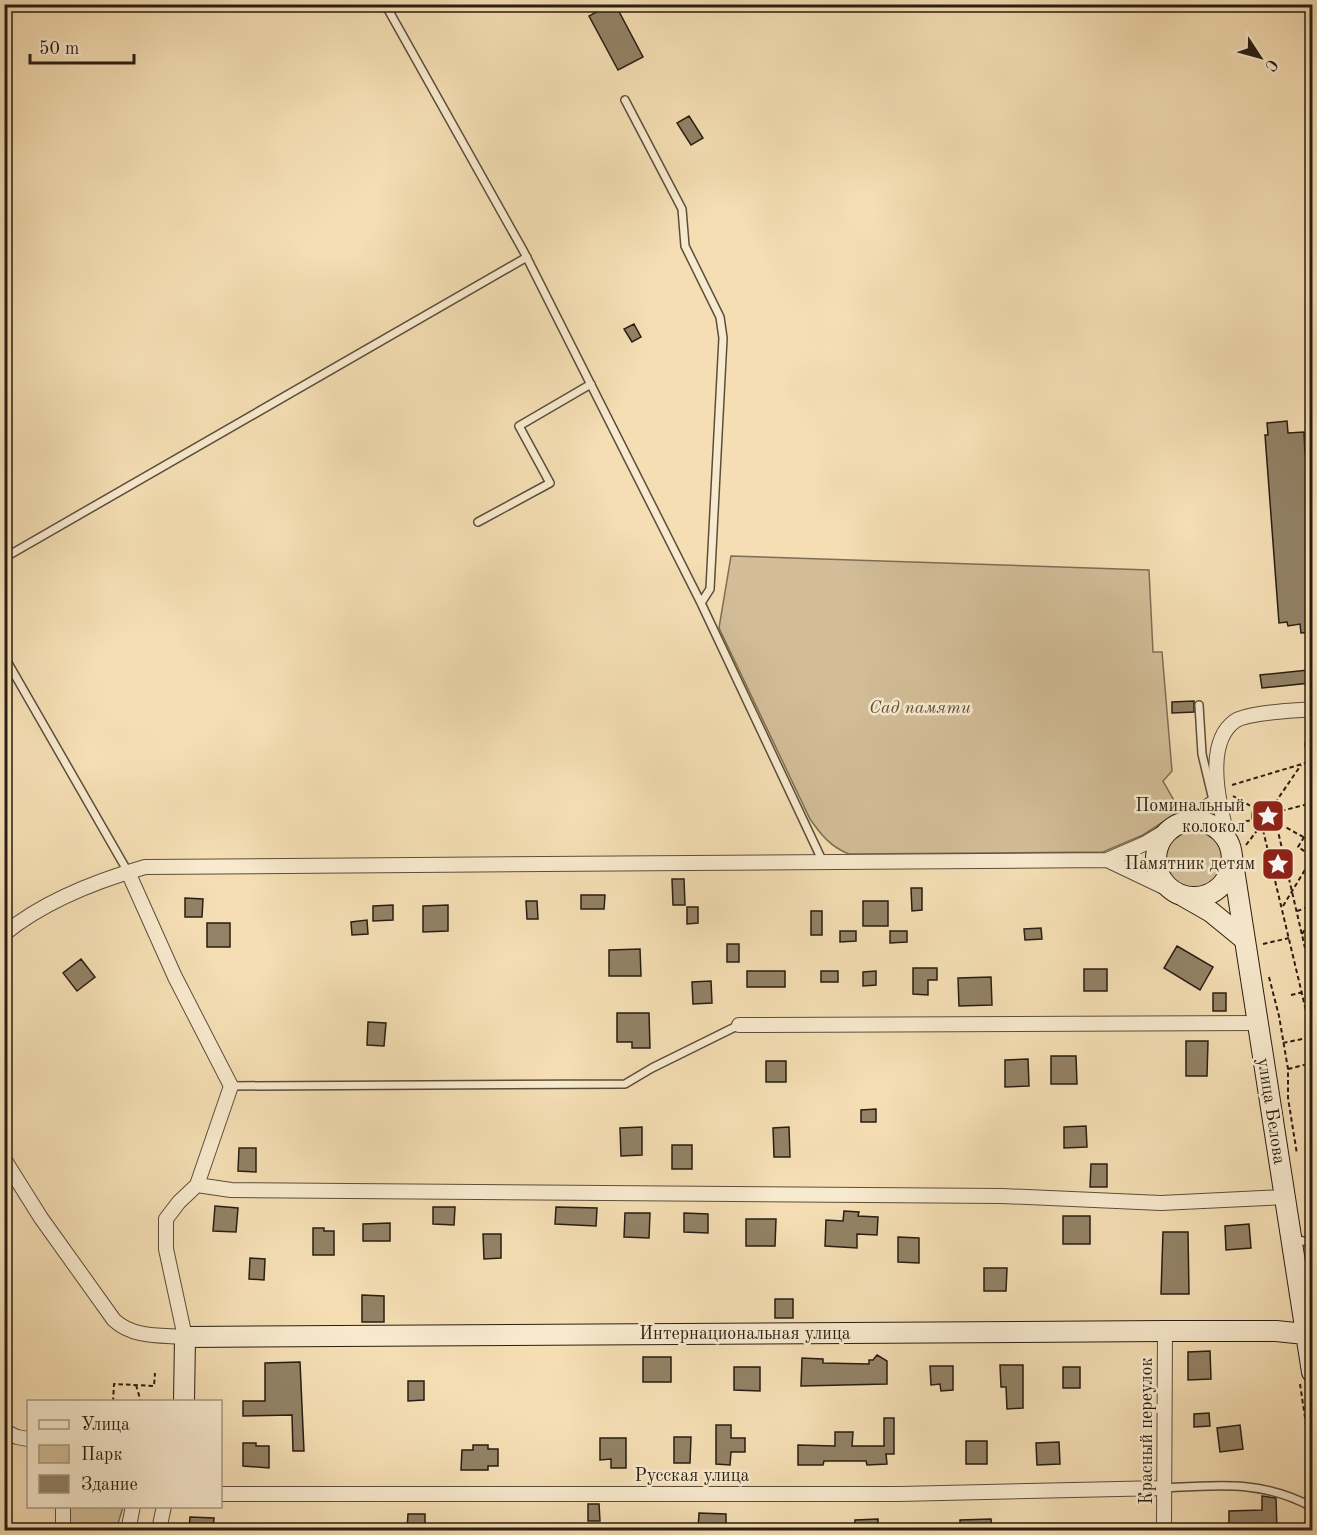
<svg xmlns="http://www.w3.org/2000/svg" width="1317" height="1535" font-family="'Old Standard TT',serif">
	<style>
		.green { fill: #d2bd98; stroke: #7e6e55; stroke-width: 1.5 }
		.building { fill: #938266; stroke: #291e12; stroke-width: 1.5 }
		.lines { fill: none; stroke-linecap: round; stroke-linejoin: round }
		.lane-casing { stroke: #5c4e3a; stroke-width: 10 }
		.street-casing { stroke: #5c4e3a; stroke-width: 16 }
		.secondary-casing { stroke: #291e12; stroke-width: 22 }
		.path { stroke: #291e12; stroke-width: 2; stroke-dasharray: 4.5 3; stroke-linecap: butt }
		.lane { stroke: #f8eace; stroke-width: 7 }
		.street { stroke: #f8eace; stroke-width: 14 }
		.secondary { stroke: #f8eace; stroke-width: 20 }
		.labels { text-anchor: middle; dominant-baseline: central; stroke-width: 5; stroke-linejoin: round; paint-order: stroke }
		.park-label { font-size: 18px; font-style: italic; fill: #5c4e3a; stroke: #f8eace }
		.poi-label { font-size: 18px; fill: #291e12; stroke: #f8eace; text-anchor: end }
		.street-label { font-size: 18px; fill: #291e12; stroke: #f8eace }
	</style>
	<rect width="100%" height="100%" fill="#f5deb4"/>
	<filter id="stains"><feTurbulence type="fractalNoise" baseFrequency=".00333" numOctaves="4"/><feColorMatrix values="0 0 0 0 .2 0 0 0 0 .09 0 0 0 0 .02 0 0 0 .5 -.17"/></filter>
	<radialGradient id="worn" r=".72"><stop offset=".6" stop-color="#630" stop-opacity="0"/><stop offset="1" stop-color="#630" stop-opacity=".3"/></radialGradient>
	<path class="green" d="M731,556L1149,570L1153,652H1162L1172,771L1163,781L1180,811L1143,835L1103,852L849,854C831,847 821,835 810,819L719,628Z
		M1161 859a31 31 0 1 1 62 0a31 31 0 1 1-62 0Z
		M66,1507H123L116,1530H69Z"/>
	<path class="building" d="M611,4H615L643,57L618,70L589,16Z
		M689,116L703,138L691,145L677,123Z
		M634,324L641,337L632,342L624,329Z
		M1287,421L1288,433L1304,432L1305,453L1312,452V632L1301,633L1300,624L1288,626L1287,622L1279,623L1265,435H1268L1267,423Z
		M1308,670L1310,683L1262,688L1260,675Z
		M1194,701V712L1172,713V702Z
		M672,879H684L685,905H673Z
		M911,888H922V910L912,911Z
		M581,895H605L604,909H581Z
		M185,898L203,899L202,917H185Z
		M526,901H537L538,919H527Z
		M863,901H888V926H863Z
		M393,905V920L373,921V906Z
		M448,905V931L423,932V906Z
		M687,907H698V923L687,924Z
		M811,911H822V935H811Z
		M367,920L368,934L352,935L351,922Z
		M207,923H230V947H207Z
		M1041,928L1042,939L1025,940L1024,929Z
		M840,931H856V941L840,942Z
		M890,931H907V942L890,943Z
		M727,944H739V962H727Z
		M1177,946L1213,967L1200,990L1164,968Z
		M640,949L641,976H609V950Z
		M81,959L95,977L77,991L63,973Z
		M913,968H937V980H928V995L913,994Z
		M1084,969H1107V991H1084Z
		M747,971H785V987H747Z
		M821,971H838V982H821Z
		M876,971V985L863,986V972Z
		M991,977L992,1005L959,1006L958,978Z
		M711,981L712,1003L693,1004L692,982Z
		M1213,993H1226V1011H1213Z
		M617,1013H649L650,1048H632V1042H617Z
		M368,1022L386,1023L384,1046L367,1045Z
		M1186,1041H1208L1207,1076H1186Z
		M1051,1056H1076L1077,1084H1051Z
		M1028,1059L1029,1086L1005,1087V1060Z
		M766,1061H786V1082H766Z
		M876,1109V1122H861V1110Z
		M1086,1126L1087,1147L1064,1148V1127Z
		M642,1127V1155L621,1156L620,1128Z
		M789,1127L790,1157H774L773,1128Z
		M672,1145H692V1169H672Z
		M239,1148H256V1172L238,1171Z
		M1091,1164H1107V1187H1090Z
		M215,1206L238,1208L236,1232L213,1231Z
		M433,1207H455L454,1225L433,1224Z
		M556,1207L597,1208L596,1226L555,1224Z
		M844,1211L859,1212L858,1216L878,1217L877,1235L857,1234V1248L825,1246L826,1220L843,1221Z
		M625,1213H650L649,1238L624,1237Z
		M684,1213L708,1214V1233L684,1232Z
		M1063,1216H1090V1244H1063Z
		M746,1219H776L775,1246H746Z
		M390,1223V1241H363V1224Z
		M1249,1224L1251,1248L1226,1250L1225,1226Z
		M313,1228H324V1231H334V1255H313Z
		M1163,1232H1188L1189,1294H1161Z
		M483,1234H501V1258L484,1259Z
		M898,1237L919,1238V1263L898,1262Z
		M250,1258L265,1259L264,1280L249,1279Z
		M984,1268H1007L1006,1291H984Z
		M362,1295L384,1296V1322H362Z
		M775,1299H793V1318H775Z
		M1210,1351L1211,1379L1188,1380V1352Z
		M877,1355L887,1361V1384L801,1386L802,1358L823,1359V1363L869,1364V1360H873Z
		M643,1357H671V1382H643Z
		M300,1362L304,1451H293L292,1415L243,1416V1401H265V1363Z
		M1000,1365H1023V1408L1007,1409L1006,1387H1001Z
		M930,1366H953V1390L941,1391L940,1384L931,1385Z
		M734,1367H760V1391L734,1390Z
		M1063,1367H1080V1388H1063Z
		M408,1381H424V1400L408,1401Z
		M1209,1413L1210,1426L1194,1427V1414Z
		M884,1418H894V1454H886L887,1464L867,1465L866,1461H824L823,1465H798V1445L835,1446V1432H853L852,1446H884Z
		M716,1425H731V1438H745V1452H731L730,1465L716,1464Z
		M1240,1425L1243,1449L1220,1452L1217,1428Z
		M674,1437H691L690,1463H674Z
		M600,1438H626V1468H611V1459L600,1460Z
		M966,1441H987V1464H966Z
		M1059,1442L1060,1464L1037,1465L1036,1443Z
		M243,1443H256V1446H269V1468L243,1466Z
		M473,1445H488V1449H498V1466H488V1470H461L462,1450H473Z
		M1262,1496L1276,1498L1277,1530H1229V1511L1262,1510Z
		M588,1504H599L600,1521H588Z
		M699,1513L726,1514V1530H698Z
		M408,1514H425V1530H407Z
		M190,1517L214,1518L213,1530H189Z
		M878,1519V1530H855V1520Z
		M991,1519L992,1530H960V1520Z"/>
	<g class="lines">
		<g class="lane-casing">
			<path id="lane" d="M385,4L524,252L701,603L822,860
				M625,100L682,209L685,246L720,317L723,338L710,589L701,603
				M478,522L550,483L519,426L591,384
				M4,558L527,257
				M4,656L128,872
				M1199,705L1202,754L1213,800
				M1309,745H1312
				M231,1086L625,1084L652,1068L739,1025
				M1294,1239L1312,1243
				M1164,1488C1218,1485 1263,1480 1312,1507
				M1307,1530L1312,1515"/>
		</g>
		<g class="street-casing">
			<path id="street" d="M1231,850C1222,817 1201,745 1235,721C1248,712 1294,711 1312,709
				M1107,860L1172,891
				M4,934C44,901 96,881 145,867L1107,860L1144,844L1218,800
				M739,1025L1258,1023
				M4,1159L41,1218L114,1320C133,1338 161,1335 185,1337L166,1249V1219L179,1202L197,1185L231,1086L175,977L128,872
				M197,1185L231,1190L1002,1196L1161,1203L1285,1197
				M4,1431L17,1437L28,1439
				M220,1494H899L1164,1488
				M63,1506V1525L66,1530
				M125,1530L129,1526L133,1506
				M159,1530L164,1506
				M1164,1530L1165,1331"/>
		</g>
		<g class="secondary-casing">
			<path id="secondary" d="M1156 859a38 38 0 1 1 76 0a38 38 0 1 1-76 0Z
				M1231,850L1312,1372
				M1183,896L1211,912L1244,939
				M184,1402L185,1337L1165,1331H1276L1305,1334"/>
		</g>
		<path class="path" d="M1309,722L1310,735
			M1232,785L1312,761
			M1233,796L1254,808
			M1252 816a15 15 0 1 1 30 0a15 15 0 1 1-30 0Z
			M1275,803L1301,765
			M1281,811L1312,803
			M1238,823L1252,820
			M1280,824L1305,838
			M1312,824L1298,847L1307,853L1312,860
			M1277,827L1312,978
			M1263,830L1312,1036
			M1246,845L1259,828
			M1283,906L1311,860
			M1297,911L1312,906
			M1302,934L1312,919
			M1263,944L1289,938
			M1269,977L1279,1016L1288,1069V1098L1297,1154
			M1291,995L1312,990
			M1283,1043L1312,1037
			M1288,1069L1312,1063
			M1300,1384L1312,1464
			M136,1385L141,1402
			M113,1402L114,1384L154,1386L155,1373"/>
		<use href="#lane" class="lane"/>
		<use href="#street" class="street"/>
		<use href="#secondary" class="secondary"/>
	</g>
	<defs>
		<g id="sight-square" transform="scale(1.725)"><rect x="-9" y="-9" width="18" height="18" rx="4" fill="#8f2418" stroke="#f8eace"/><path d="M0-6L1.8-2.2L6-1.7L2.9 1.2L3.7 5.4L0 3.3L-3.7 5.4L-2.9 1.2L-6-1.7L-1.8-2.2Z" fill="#fff"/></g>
	</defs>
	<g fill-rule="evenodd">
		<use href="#sight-square" x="1268" y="816"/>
		<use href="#sight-square" x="1278" y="864"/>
	</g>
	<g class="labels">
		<g class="park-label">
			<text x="920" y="708">Сад памяти</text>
		</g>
		<g class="poi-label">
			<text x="1245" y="806">Поминальный<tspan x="1245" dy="21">колокол</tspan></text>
			<text x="1255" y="864">Памятник детям</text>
		</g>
		<g class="street-label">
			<text transform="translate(1271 1111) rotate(81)">улица Белова</text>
			<text x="745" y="1334">Интернациональная улица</text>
			<text transform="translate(1147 1431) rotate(-90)">Красный переулок</text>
			<text x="692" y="1476">Русская улица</text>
		</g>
	</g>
	<rect width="1317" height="1535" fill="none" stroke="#f5deb4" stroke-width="24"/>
	<rect x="6" y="6" width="1305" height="1523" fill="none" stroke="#291e12" stroke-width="3"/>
	<rect x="12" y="12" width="1293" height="1511" fill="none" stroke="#291e12" stroke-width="1.5"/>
	<rect x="27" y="1400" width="195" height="108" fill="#f8eace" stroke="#a59883" stroke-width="1.5"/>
	<rect x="39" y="1420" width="30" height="9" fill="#f8eace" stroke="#a59883" stroke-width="1.5"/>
	<text x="81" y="1430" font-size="18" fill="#291e12">Улица</text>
	<rect x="39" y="1445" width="30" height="18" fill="#d2bd98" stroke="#a59883" stroke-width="1.5"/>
	<text x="81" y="1460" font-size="18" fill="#291e12">Парк</text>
	<rect x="39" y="1475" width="30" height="18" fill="#938266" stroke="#a59883" stroke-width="1.5"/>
	<text x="81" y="1490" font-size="18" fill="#291e12">Здание</text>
	<g transform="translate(1260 57) rotate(126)" stroke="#f8eace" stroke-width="4.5" paint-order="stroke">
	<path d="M0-4.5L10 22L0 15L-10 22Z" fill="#291e12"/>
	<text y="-9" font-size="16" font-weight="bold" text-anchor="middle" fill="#291e12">С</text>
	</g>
	<path d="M30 54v9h104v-9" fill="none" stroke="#291e12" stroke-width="3"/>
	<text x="39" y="54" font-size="18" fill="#291e12" stroke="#f8eace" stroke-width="4.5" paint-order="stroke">50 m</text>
	<rect width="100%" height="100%" filter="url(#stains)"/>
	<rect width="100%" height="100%" fill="url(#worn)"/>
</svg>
